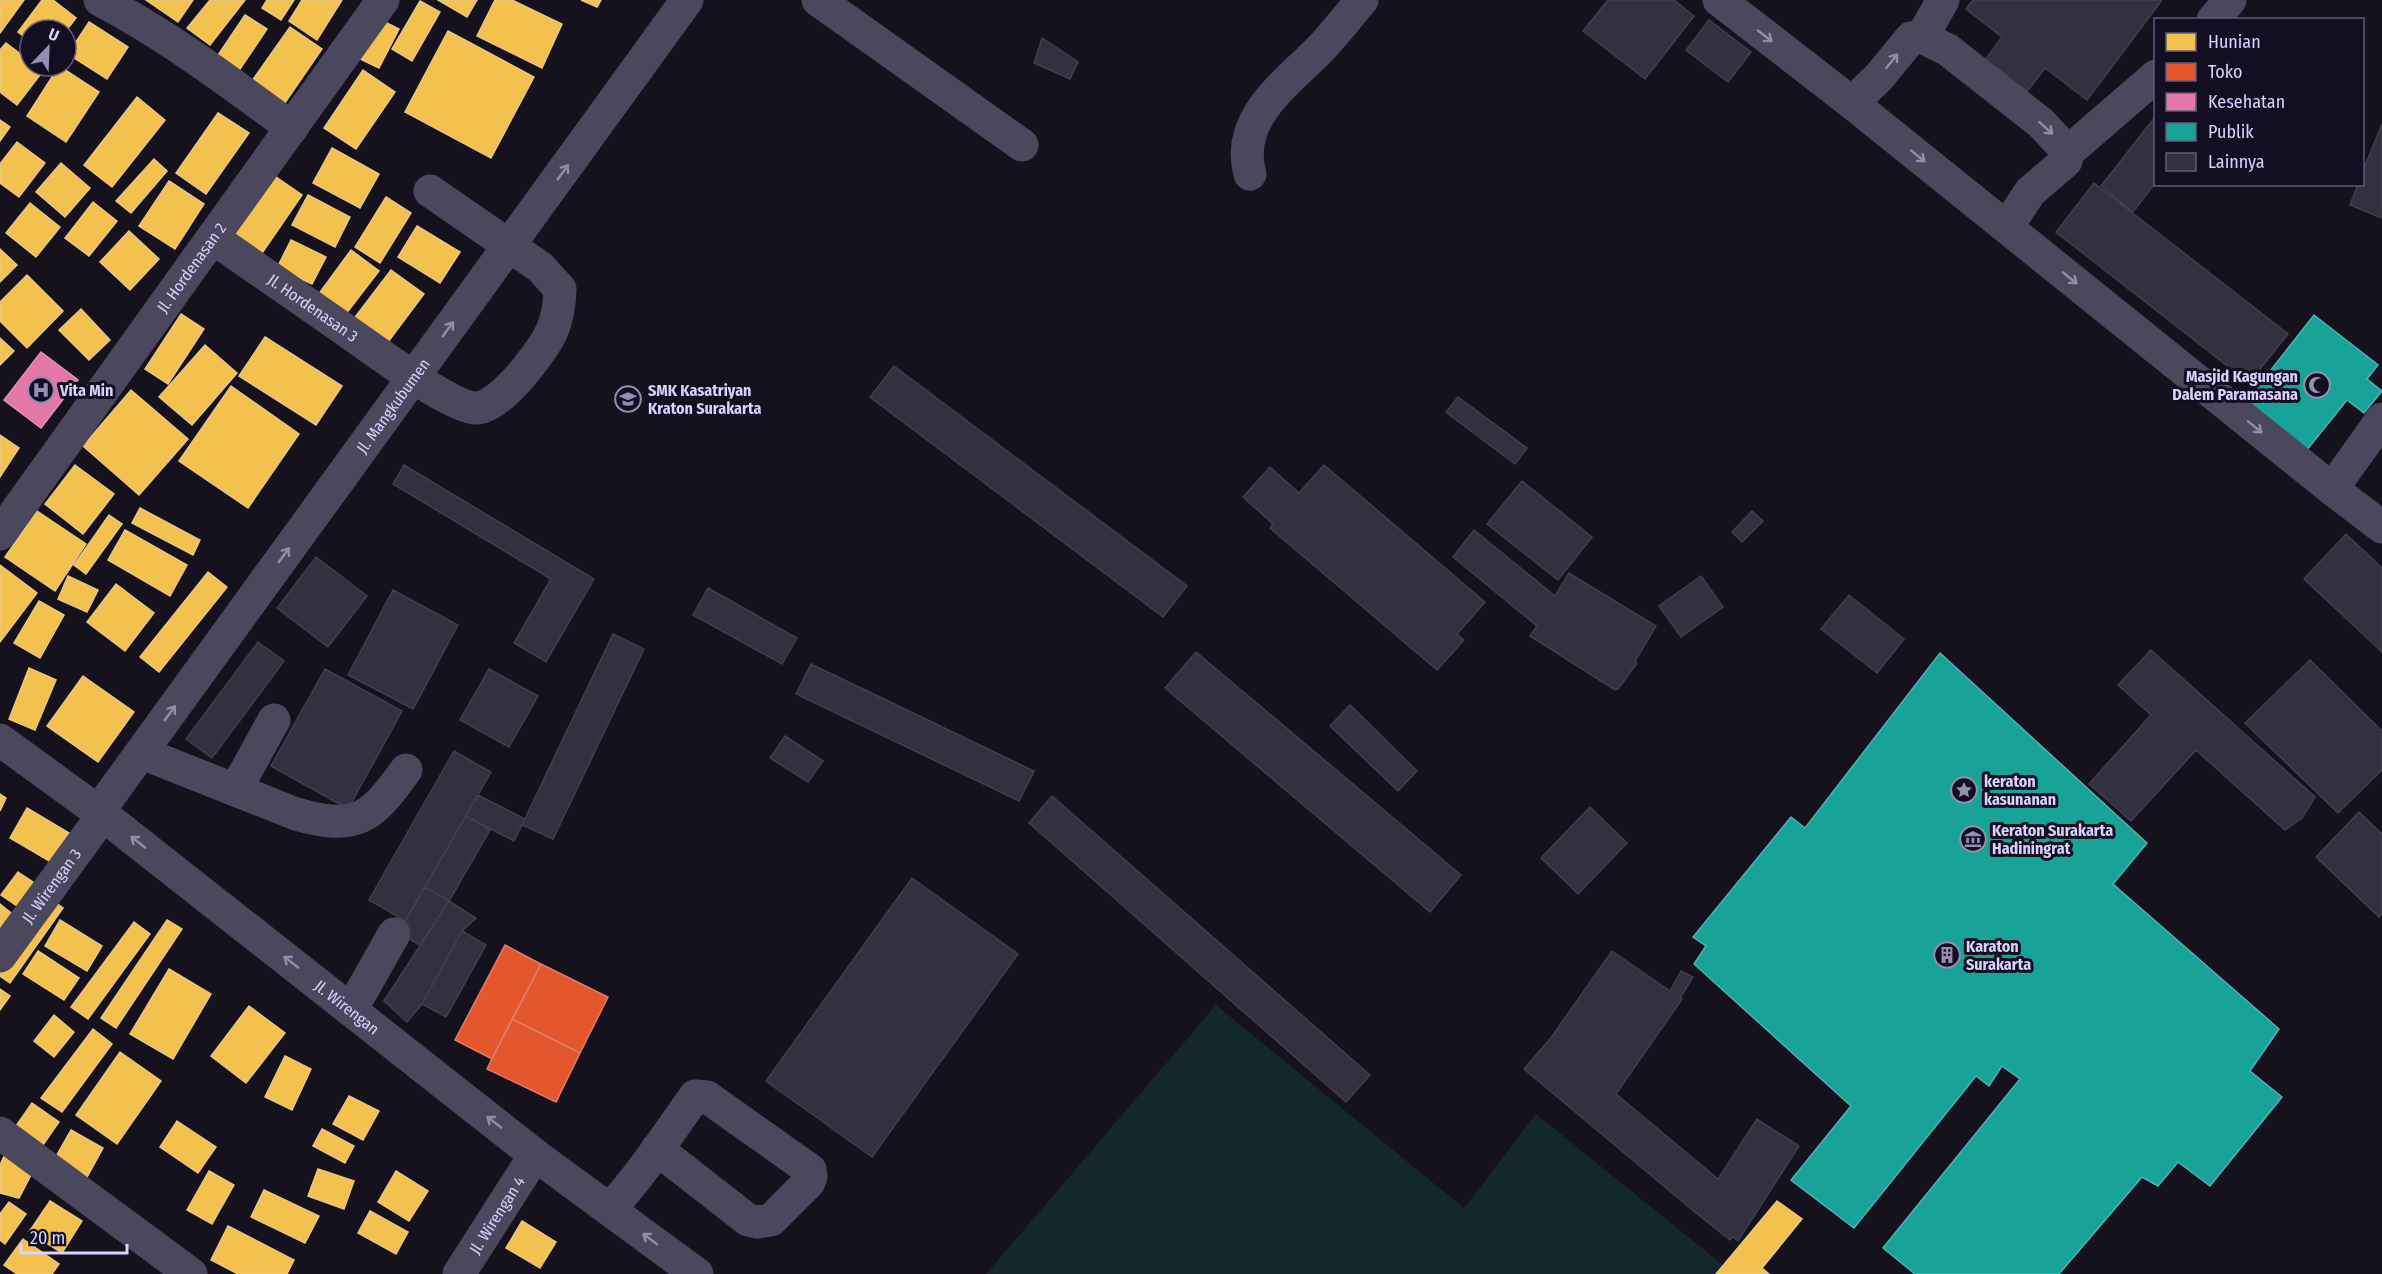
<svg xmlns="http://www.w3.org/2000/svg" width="2382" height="1274" font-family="'Fira Sans Condensed',sans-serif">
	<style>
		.green { fill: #12282a }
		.homes { fill: #f2c14e; stroke: #eac683; stroke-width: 1.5 }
		.shops { fill: #e4572e; stroke: #e17c6c; stroke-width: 1.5 }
		.health { fill: #e377a8; stroke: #e092c2; stroke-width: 1.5 }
		.public { fill: #17a398; stroke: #51b1b7; stroke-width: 1.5 }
		.building { fill: #343040; stroke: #423d51; stroke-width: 1.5 }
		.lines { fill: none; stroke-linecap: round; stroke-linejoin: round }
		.minor { stroke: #4b485e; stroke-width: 33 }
		.oneway { stroke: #928cae }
		.labels { text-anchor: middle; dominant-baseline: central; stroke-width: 6; stroke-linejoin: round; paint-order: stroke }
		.street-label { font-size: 16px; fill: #d9d1fe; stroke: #130e22 }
		.poi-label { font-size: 16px; font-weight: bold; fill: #d9d1fe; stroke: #130e22; text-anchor: start }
	</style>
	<rect width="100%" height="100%" fill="#15121d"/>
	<path class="green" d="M1216,1005L1464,1208L1536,1114L1723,1265L1716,1274H986Z"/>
	<path class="homes" d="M0,0H24L0,33Z
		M42,0H53L76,18L66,31L30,30V41L18,32Z
		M146,0H193L178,22Z
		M210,0H245L210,45L187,28Z
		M267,0H294L281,20L262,8Z
		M302,0H342L317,40L289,21Z
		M438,0H477L467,17Z
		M495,0H512L562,24L542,68L477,36Z
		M581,0H601L597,7Z
		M420,1L440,12L412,61L392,49Z
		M245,15L267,29L234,78L212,64Z
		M377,18L399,29L379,68L358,58Z
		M89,22L128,47L107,79L68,54Z
		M290,27L322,49L280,110L247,88Z
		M448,31L534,77L491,158L405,112Z
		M6,43L30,61V66H36L43,71L17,105L0,92V50Z
		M59,66L99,92L66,142L27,116Z
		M363,70L395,92L356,149L324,128Z
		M137,97L165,120L112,187L84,165Z
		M218,113L249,133L206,194L176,173Z
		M0,120L10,127L0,141Z
		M17,142L45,163L19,197L0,183V164Z
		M332,148L379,174L360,208L313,183Z
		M154,159L167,171L131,213L116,201Z
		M61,163L90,188L65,217L36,192Z
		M269,172L302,195L258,259L225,236Z
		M169,181L204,204L175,249L139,226Z
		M308,195L350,217L335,247L292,225Z
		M386,197L411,213L380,263L355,247Z
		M93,202L117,221L89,256L65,238Z
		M30,203L60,227L36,257L6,233Z
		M417,226L460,252L440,283L398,257Z
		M129,231L159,259L130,290L100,262Z
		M291,240L326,257L312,284L277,268Z
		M0,249L17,265L0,282Z
		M351,250L379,271L342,319L315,299Z
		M391,270L424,294L382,350L349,325Z
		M27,275L63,311L27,348L0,321V302Z
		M81,309L110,340L89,360L59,330Z
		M181,314L204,329L168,384L145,369Z
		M265,337L342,386L316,425L239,376Z
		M0,338L14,351L0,365Z
		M205,345L237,373L192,425L159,397Z
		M231,386L299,434L248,508L179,461Z
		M131,390L188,439L139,495L83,446Z
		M0,435L19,448L0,477Z
		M75,465L114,494L83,534L45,504Z
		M140,508L200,540L193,555L132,523Z
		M37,511L86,544L55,591L5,557Z
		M109,515L122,524L86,574L74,565Z
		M125,530L187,565L170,596L108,560Z
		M0,565L37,593L0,642Z
		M208,572L227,587L159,672L140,657Z
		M68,576L98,590L87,612L58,599Z
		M116,584L154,613L125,651L87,622Z
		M39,601L64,615L40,658L14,643Z
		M29,668L56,680L35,730L9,719Z
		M83,676L134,712L98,762L47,726Z
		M0,794L6,798L0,811Z
		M27,808L69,833L51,862L10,838Z
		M18,872L36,884L20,908L1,895Z
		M49,898L63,908L10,983L0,976V967Z
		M0,904L15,916L0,934Z
		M60,920L102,946L87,971L45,946Z
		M167,920L182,929L116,1028L101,1018Z
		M134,922L150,934L88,1019L71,1007Z
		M38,951L79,978L64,1000L23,974Z
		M169,969L211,994L173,1059L130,1034Z
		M0,989L10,996L0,1010Z
		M249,1006L285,1033L246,1083L211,1056Z
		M54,1015L74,1032L54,1057L34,1041Z
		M93,1029L112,1044L62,1112L41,1098Z
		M120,1052L161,1081L117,1144L76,1115Z
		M285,1056L311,1069L292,1110L265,1097Z
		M349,1096L379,1111L363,1140L333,1124Z
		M32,1103L59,1122L36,1155L9,1136Z
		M177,1121L216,1147L198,1173L160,1147Z
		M322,1129L354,1146L345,1163L313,1146Z
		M71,1130L103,1148L86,1179L54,1160Z
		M5,1154L32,1173L19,1198L0,1193V1165Z
		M318,1169L354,1181L344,1209L308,1196Z
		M209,1171L234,1185L212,1224L187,1210Z
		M396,1171L428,1191L409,1221L378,1202Z
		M264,1190L319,1216L305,1243L251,1217Z
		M50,1201L82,1221L62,1253L29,1232Z
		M1777,1201L1802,1219L1762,1268L1769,1274H1716Z
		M9,1202L26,1214L5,1244L0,1240V1214Z
		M370,1211L408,1232L396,1254L358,1233Z
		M522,1221L556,1242L540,1268L506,1248Z
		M228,1226L294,1260L287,1274H238L211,1260Z
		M23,1239L59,1264L52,1274H17L4,1265Z"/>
	<path class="shops" d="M505,945L541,964L492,1059L455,1040Z
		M541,964L608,997L580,1053L512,1019Z
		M512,1019L580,1053L556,1102L487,1069Z"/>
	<path class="health" d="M41,352L78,380L41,428L4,400Z"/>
	<path class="public" d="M2314,315L2378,365L2367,379L2382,391L2364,413L2347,400L2306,451L2245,403Z
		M1940,653L2147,843L2113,884L2279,1029L2250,1071L2282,1097L2210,1186L2178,1162L2158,1186L2142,1177L2059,1274H1915L1883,1248L2020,1079L2002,1066L1989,1086L1976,1076L1854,1228L1791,1180L1851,1106L1694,964L1706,946L1693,937L1791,817L1805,828Z"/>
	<path class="building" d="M1608,0H1674L1694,16L1645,79L1583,31Z
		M1973,0H2162L2087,100L2045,68L2025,94L1983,63L2002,37L1966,9Z
		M1709,20L1751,52L1728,82L1686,50Z
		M1042,38L1078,62L1070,79L1034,63Z
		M2156,116V182L2133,212L2101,186Z
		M2382,124V218L2350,205L2358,184H2362V173Z
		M2094,183L2288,334L2249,383L2056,232Z
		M894,366L1187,586L1163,617L870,397Z
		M1458,397L1527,448L1515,464L1446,412Z
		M404,465L594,579L546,662L514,643L551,579L393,484Z
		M1324,465L1485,602L1457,634L1464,640L1437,670L1270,528L1273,524L1243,497L1270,467L1299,493Z
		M1522,481L1592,537L1558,580L1487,524Z
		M1752,511L1763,521L1742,542L1732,532Z
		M1474,530L1555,596L1569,573L1656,626L1635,661L1637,663L1618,689L1615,690L1530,636L1537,626L1453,557Z
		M2346,534L2382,568V652L2304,579Z
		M316,557L367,596L328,647L277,608Z
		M1701,576L1723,607L1681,637L1659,606Z
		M708,588L797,638L782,664L693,615Z
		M393,590L458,625L413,709L348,675Z
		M1849,595L1904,639L1877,673L1821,629Z
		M613,634L644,649L553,839L522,825Z
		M258,642L284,661L212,758L186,739Z
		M2151,650L2315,797L2302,818L2285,830L2196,750L2131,821L2089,784L2151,715L2118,685Z
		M1196,652L1461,875L1430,912L1165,688Z
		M2310,660L2382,731V770L2338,813L2245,723Z
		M811,664L1034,771L1019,801L796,694Z
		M325,669L402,711L348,809L271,766Z
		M489,669L538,696L509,747L460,720Z
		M1350,705L1417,771L1398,791L1330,726Z
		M785,736L823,761L808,782L770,758Z
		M454,751L491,772L405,921L369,900Z
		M478,795L525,819L514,841L466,816Z
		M1052,796L1370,1075L1346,1102L1029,823Z
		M1590,807L1627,843L1578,894L1541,858Z
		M2359,812L2382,834V913L2379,917L2316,857Z
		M466,816L490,830L449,901L425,887Z
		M912,878L1018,954L872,1157L766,1081Z
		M425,887L449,901L420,945L399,933Z
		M449,901L476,918L462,931L422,1004L407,1022L384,1001Z
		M462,931L486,945L446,1017L422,1004Z
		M1612,951L1670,991L1681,971L1693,977L1680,998L1682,999L1616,1094L1718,1179L1757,1119L1799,1146L1738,1241L1733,1237L1730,1240L1696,1213L1524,1069L1550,1039Z"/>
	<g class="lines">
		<g class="minor">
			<path d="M100,0C170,37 228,81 292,128"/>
			<path d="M818,0L1022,145"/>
			<path d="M1719,0L1852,103L2332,489L2382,527"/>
			<path d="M2213,20L2230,0"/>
			<path d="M1922,37L1943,0"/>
			<path d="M1852,103L1879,77L1911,38L1922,37L1948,50L2041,123L2068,152L2066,161L2030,192L2007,227"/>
			<path d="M2068,152L2156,76"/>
			<path d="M1250,174C1234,117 1289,82 1323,46C1337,31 1349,15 1362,0"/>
			<path id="s1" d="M213,238C259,270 305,302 351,334C374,350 452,408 476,408C493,408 518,380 528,367C550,339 559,325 560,289L540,267L430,191"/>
			<path d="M2332,489L2382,419"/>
			<path id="s2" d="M0,534L383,0"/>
			<path id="s3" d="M0,740L103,815L535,1155L697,1274"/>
			<path d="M142,753L296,814C356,831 371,819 406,770"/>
			<path d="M236,789L274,720"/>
			<path id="s4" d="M98,812L687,0"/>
			<path id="s5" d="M0,956L103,815"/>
			<path d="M351,1010L394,934"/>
			<path d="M0,1133L191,1274"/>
			<path d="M610,1209C642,1174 668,1134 695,1096L707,1097L810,1170L811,1176L809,1182L771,1220L758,1222L748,1220L657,1149"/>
			<path id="s6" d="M459,1274L535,1155"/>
		</g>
	</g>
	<defs><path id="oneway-shaft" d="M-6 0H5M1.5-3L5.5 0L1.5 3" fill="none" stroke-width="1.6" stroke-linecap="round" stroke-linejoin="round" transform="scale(1.5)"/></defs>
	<g class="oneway">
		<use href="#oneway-shaft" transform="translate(1765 36) rotate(38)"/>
		<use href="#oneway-shaft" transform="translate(1892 61) rotate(-51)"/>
		<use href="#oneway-shaft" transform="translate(2046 128) rotate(42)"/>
		<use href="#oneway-shaft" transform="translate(1918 156) rotate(39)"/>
		<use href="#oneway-shaft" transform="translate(563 172) rotate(-54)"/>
		<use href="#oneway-shaft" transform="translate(2070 278) rotate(39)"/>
		<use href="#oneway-shaft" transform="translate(448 329) rotate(-54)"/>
		<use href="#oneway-shaft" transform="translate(2255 427) rotate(39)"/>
		<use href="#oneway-shaft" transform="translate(284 555) rotate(-54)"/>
		<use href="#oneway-shaft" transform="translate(170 713) rotate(-54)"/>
		<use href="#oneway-shaft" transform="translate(138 842) rotate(-142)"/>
		<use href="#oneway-shaft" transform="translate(291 962) rotate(-142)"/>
		<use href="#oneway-shaft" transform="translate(494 1122) rotate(-142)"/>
		<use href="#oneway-shaft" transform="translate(650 1239) rotate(-143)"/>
	</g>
	<defs>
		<g id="mosque-ring" transform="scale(1.35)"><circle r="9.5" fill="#130e22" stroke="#948eaf" stroke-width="1.5"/><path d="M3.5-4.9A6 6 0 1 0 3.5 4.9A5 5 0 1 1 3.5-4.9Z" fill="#948eaf"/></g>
		<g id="hospital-ring" transform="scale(1.35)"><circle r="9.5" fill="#130e22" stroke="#948eaf" stroke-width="1.5"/><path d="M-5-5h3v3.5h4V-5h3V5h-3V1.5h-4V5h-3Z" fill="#948eaf"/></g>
		<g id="school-ring" transform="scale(1.35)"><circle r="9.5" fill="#130e22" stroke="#948eaf" stroke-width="1.5"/><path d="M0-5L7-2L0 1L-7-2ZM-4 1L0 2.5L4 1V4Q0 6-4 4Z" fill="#948eaf"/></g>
		<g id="sight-ring" transform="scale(1.35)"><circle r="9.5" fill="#130e22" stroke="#948eaf" stroke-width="1.5"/><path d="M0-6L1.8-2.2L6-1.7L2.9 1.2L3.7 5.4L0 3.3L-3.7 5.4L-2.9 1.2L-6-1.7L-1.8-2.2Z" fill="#948eaf"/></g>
		<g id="museum-ring" transform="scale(1.35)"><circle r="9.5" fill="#130e22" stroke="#948eaf" stroke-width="1.5"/><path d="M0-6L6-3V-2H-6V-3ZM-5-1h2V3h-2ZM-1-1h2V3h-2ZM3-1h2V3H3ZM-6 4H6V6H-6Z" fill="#948eaf"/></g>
		<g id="building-ring" transform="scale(1.35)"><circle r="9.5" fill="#130e22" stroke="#948eaf" stroke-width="1.5"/><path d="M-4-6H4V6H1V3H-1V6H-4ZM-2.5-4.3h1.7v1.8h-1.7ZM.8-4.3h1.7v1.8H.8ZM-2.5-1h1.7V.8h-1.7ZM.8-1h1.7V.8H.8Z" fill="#948eaf"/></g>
	</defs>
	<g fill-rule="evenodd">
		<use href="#mosque-ring" x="2317" y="385"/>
		<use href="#hospital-ring" x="41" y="390"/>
		<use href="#school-ring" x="628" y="399"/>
		<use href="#sight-ring" x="1964" y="790"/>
		<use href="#museum-ring" x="1973" y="839"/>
		<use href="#building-ring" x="1947" y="955"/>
	</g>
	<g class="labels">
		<g class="street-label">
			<text stroke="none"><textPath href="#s2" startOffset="328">Jl. Hordenasan 2</textPath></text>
			<text stroke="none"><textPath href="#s1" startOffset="122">Jl. Hordenasan 3</textPath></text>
			<text stroke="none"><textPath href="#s4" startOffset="502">Jl. Mangkubumen</textPath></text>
			<text stroke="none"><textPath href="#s5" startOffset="87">Jl. Wirengan 3</textPath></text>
			<text stroke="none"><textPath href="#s3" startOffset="438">Jl. Wirengan</textPath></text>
			<text stroke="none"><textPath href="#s6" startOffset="70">Jl. Wirengan 4</textPath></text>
		</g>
		<g class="poi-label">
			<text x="2298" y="376" text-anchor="end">Masjid Kagungan<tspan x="2298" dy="18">Dalem Paramasana</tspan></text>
			<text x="60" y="390">Vita Min</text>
			<text x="648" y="390">SMK Kasatriyan<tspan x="648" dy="18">Kraton Surakarta</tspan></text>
			<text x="1984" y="781">keraton<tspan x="1984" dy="18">kasunanan</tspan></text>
			<text x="1992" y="830">Keraton Surakarta<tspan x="1992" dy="18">Hadiningrat</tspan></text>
			<text x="1966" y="946">Karaton<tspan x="1966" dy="18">Surakarta</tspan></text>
		</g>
	</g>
	<rect x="2154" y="18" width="210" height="168" fill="#130e22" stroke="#625c7a" stroke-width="1.5"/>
	<rect x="2166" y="33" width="30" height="18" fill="#f2c14e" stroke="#625c7a" stroke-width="1.5"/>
	<text x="2208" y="48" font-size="18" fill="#d9d1fe">Hunian</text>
	<rect x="2166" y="63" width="30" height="18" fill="#e4572e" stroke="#625c7a" stroke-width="1.5"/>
	<text x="2208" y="78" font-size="18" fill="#d9d1fe">Toko</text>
	<rect x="2166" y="93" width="30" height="18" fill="#e377a8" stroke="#625c7a" stroke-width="1.5"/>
	<text x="2208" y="108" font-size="18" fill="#d9d1fe">Kesehatan</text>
	<rect x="2166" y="123" width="30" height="18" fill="#17a398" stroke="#625c7a" stroke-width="1.5"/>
	<text x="2208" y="138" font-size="18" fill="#d9d1fe">Publik</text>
	<rect x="2166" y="153" width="30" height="18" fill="#343040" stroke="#625c7a" stroke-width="1.5"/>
	<text x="2208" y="168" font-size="18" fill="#d9d1fe">Lainnya</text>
	<g transform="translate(48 48) rotate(23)"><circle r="28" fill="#130e22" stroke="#625c7a" stroke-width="1.5"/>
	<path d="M0-4.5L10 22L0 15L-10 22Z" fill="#948eaf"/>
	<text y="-9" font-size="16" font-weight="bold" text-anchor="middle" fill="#d9d1fe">U</text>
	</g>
	<path d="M21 1244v9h106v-9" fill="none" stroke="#d9d1fe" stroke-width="3"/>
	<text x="30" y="1244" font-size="18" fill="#d9d1fe" stroke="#130e22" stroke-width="4.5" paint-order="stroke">20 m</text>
</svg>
